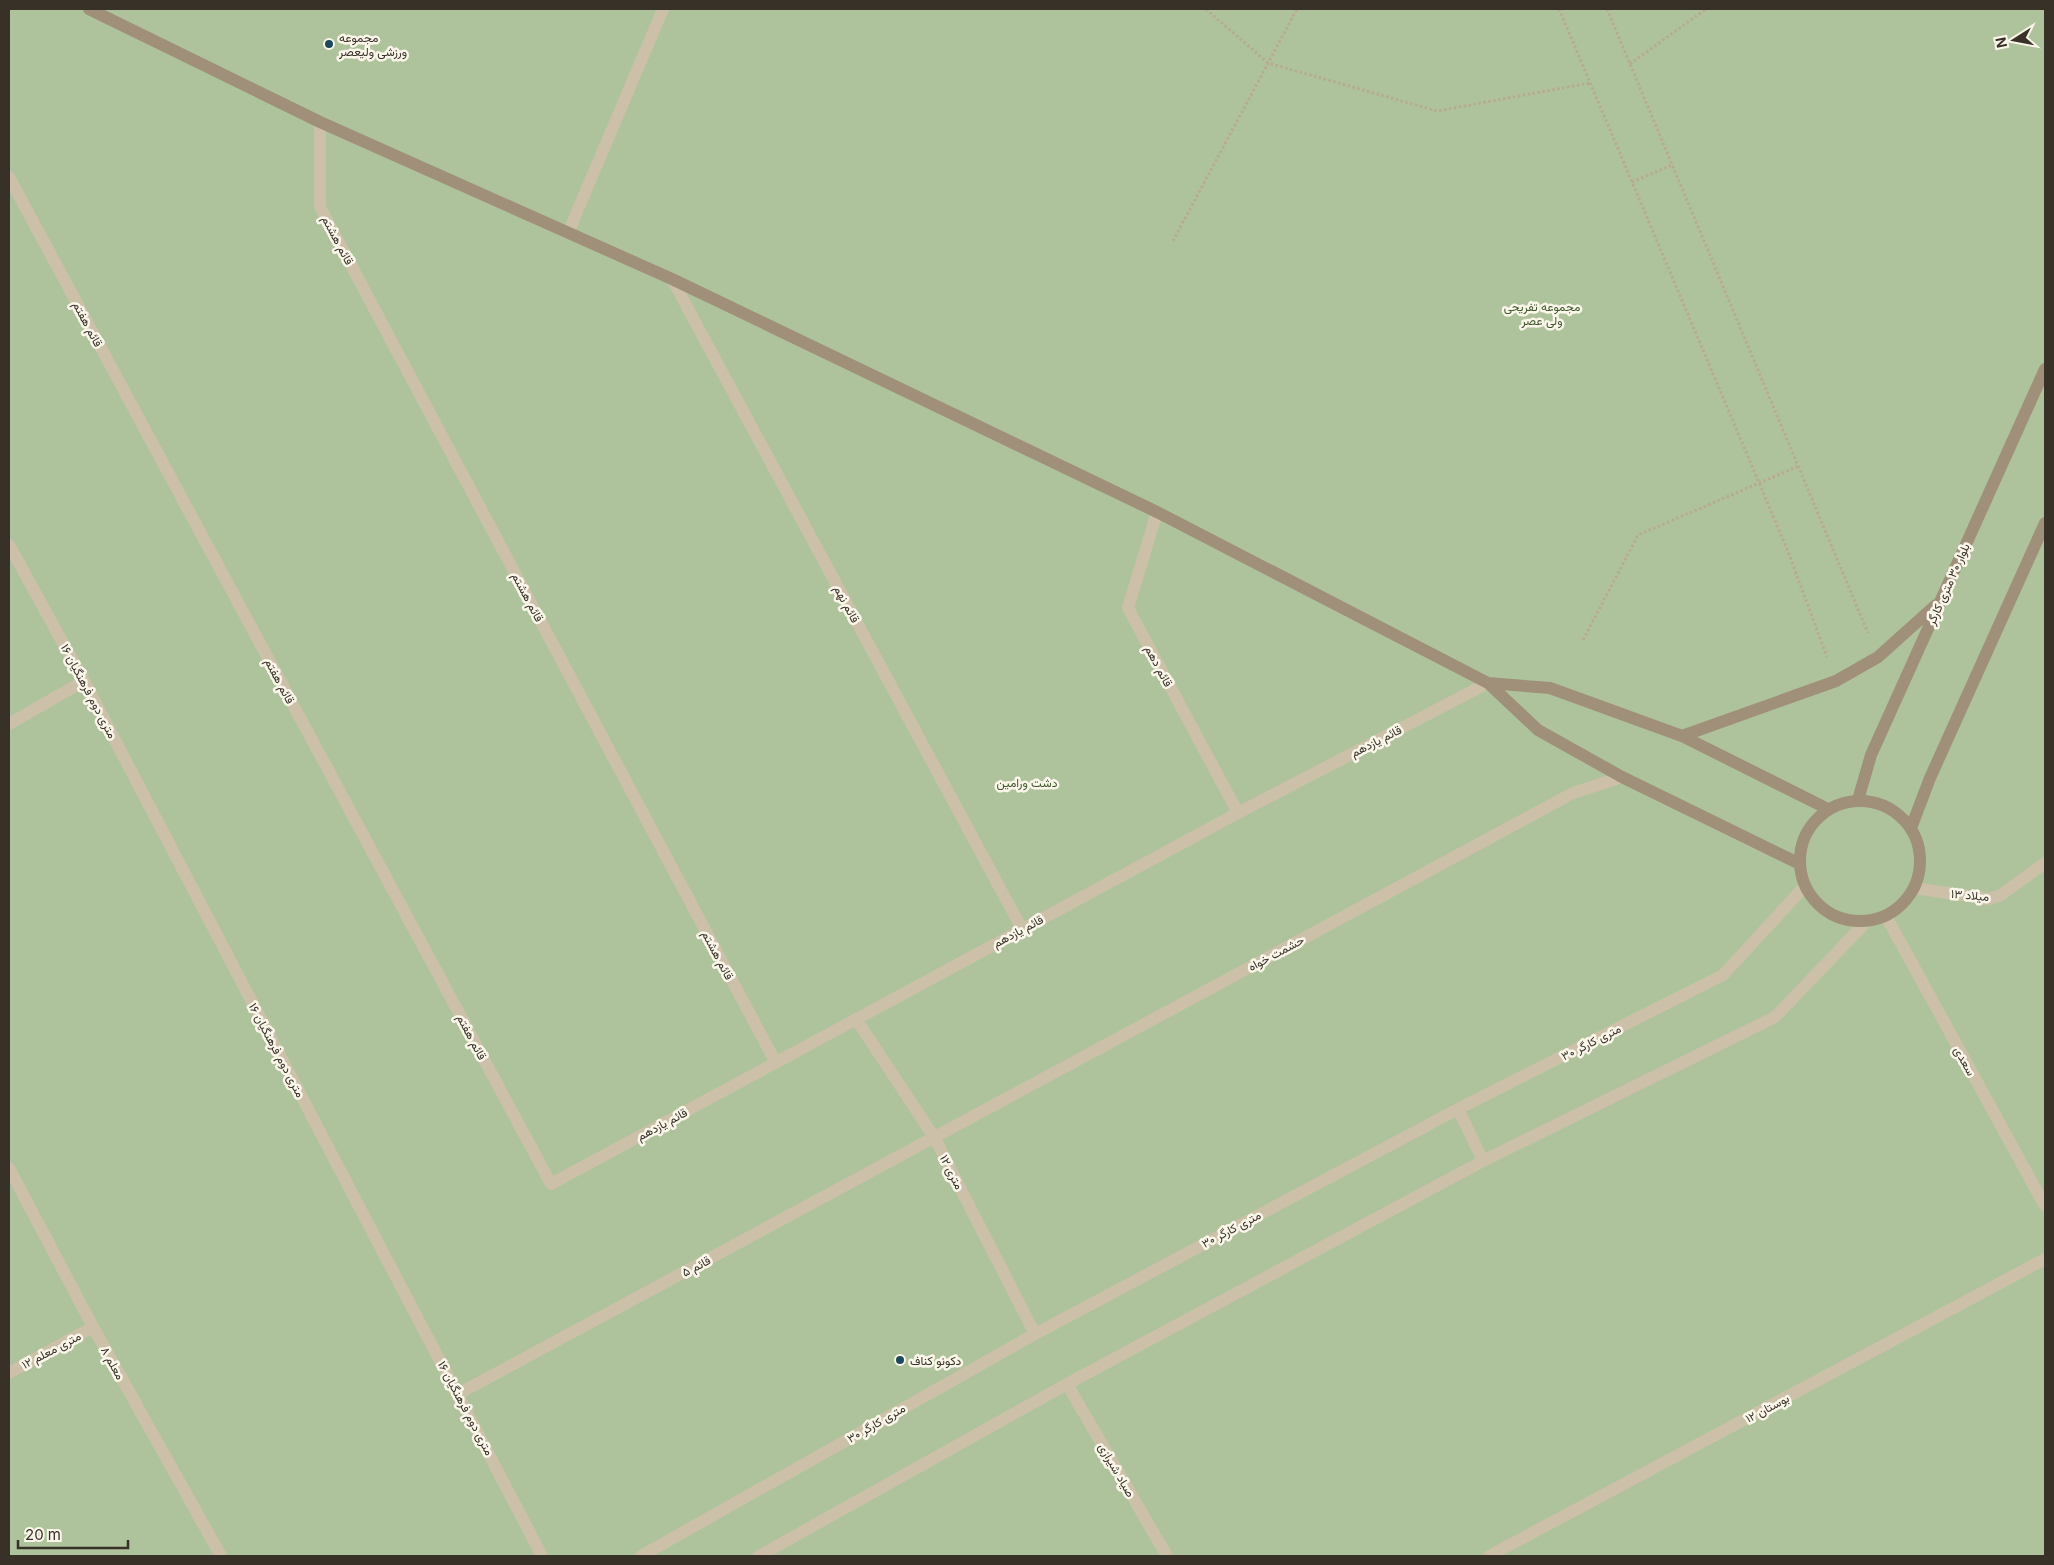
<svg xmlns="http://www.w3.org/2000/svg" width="2054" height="1565" font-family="Inter,Vazirmatn,sans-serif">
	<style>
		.green { fill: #aec39c }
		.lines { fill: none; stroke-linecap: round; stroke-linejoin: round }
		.path { stroke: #b8aa92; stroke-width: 3; stroke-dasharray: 2.5 2.5; stroke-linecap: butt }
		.service { stroke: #ccc0a8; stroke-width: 12 }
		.minor { stroke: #ccc0a8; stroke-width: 12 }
		.tertiary { stroke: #ccc0a8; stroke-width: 12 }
		.secondary { stroke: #a08f79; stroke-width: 12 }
		.poi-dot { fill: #1c4a5c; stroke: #faf6e9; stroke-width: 2 }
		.labels { text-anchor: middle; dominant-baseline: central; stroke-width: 5; stroke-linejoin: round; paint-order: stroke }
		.poi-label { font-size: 12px; fill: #383128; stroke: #faf6e9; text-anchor: start }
		.street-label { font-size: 12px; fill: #383128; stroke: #faf6e9 }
		.park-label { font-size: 12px; fill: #3e582b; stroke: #faf6e9 }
	</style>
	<rect width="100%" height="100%" fill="#f3eddd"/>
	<path class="green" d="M9,9H2045V1556H9Z"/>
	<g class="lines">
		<path class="path" d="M1206,9L1268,63L1437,111L1590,83
			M1559,9L1787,549L1827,657
			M1607,9L1868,633
			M1630,64L1706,9
			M1632,182L1672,165
			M1173,241L1297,9
			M1583,640L1638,535L1799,466"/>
		<path class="service" d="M568,233L663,9"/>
		<path class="minor" d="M320,122V207L776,1063
			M9,177L551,1184L1238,813L1488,683
			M672,279L1022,929
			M1157,512L1128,608L1238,813
			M9,724L84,681
			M1914,888L1989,899L2001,895L2045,863
			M856,1019L934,1137L1035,1334
			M9,1168L93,1327L221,1556
			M9,1373L93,1327
			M1067,1384L1167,1556
			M458,1394L1573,793L1622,777
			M1489,1556L2045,1259"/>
		<path class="tertiary" d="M9,545L84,681L542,1556
			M1886,916L2045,1206
			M1458,1109L1483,1161
			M641,1556L1035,1334L1458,1109L1723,975L1805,886
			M759,1556L1067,1384L1483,1161L1775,1017L1867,921"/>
		<path class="secondary" d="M89,9L320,122L672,279L1157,512L1488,683L1538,730L1622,777L1800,864
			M1488,683L1550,688L1682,736L1828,809
			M1682,736L1836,681L1878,657L1936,605
			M1858,800L1871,755L2045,369
			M1800 861a60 60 0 1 1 120 0a60 60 0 1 1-120 0Z
			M1911,828L1930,778L2045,523"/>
	</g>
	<g class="poi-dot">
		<circle cx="329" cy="44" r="5"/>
		<circle cx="900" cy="1360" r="5"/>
	</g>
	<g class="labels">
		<g class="poi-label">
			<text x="339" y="37">مجموعه<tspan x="339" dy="14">ورزشی ولیعصر</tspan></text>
			<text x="910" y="1360">دکونو کناف</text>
		</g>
		<g class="street-label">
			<text transform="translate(338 240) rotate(62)">قائم هشتم</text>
			<text transform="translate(88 324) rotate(62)">قائم هفتم</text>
			<text transform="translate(1948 584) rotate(-66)">بلوار ۳۰ متری کارگر</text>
			<text transform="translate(528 597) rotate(62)">قائم هشتم</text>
			<text transform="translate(847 604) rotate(62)">قائم نهم</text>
			<text transform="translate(1159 666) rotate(62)">قائم دهم</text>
			<text transform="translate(280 681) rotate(62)">قائم هفتم</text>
			<text transform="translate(89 691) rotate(62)">۱۶ متری دوم فرهنگیان</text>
			<text transform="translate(1376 741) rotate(-27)">قائم یازدهم</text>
			<text transform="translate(1970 895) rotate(5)">میلاد ۱۳</text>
			<text transform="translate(1018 931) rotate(-28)">قائم یازدهم</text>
			<text transform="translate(1276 953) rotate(-28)">حشمت خواه</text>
			<text transform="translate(718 955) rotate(62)">قائم هشتم</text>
			<text transform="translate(472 1037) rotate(62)">قائم هفتم</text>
			<text transform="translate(1591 1042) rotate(-27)">۳۰ متری کارگر</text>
			<text transform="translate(277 1050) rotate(62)">۱۶ متری دوم فرهنگیان</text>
			<text transform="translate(1965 1061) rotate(61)">سعدی</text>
			<text transform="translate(662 1124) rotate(-28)">قائم یازدهم</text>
			<text transform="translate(952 1172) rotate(63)">۱۲ متری</text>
			<text transform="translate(1231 1229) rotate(-28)">۳۰ متری کارگر</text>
			<text transform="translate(696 1266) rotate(-28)">قائم ۵</text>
			<text transform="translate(51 1350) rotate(-28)">۱۲ متری معلم</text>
			<text transform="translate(113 1363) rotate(61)">معلم ۸</text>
			<text transform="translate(466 1408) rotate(62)">۱۶ متری دوم فرهنگیان</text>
			<text transform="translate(1767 1408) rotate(-28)">بوستان ۱۲</text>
			<text transform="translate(876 1423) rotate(-30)">۳۰ متری کارگر</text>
			<text transform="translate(1117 1470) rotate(60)">صیاد شیرازی</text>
		</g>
		<g class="park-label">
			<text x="1542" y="306">مجموعه تفریحی<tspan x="1542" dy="14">ولی عصر</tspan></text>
			<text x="1027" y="782">دشت ورامین</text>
		</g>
	</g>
	<rect width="2054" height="1565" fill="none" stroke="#383128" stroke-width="20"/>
	<g transform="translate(2014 40) rotate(259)" stroke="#faf6e9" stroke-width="4" paint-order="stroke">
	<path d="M0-4L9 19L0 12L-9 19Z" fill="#383128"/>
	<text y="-8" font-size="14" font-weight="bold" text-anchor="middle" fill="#383128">N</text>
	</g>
	<path d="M18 1540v8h110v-8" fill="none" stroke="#383128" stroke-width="2.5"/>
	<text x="25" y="1540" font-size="15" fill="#383128" stroke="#faf6e9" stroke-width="4" paint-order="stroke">20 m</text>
</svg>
